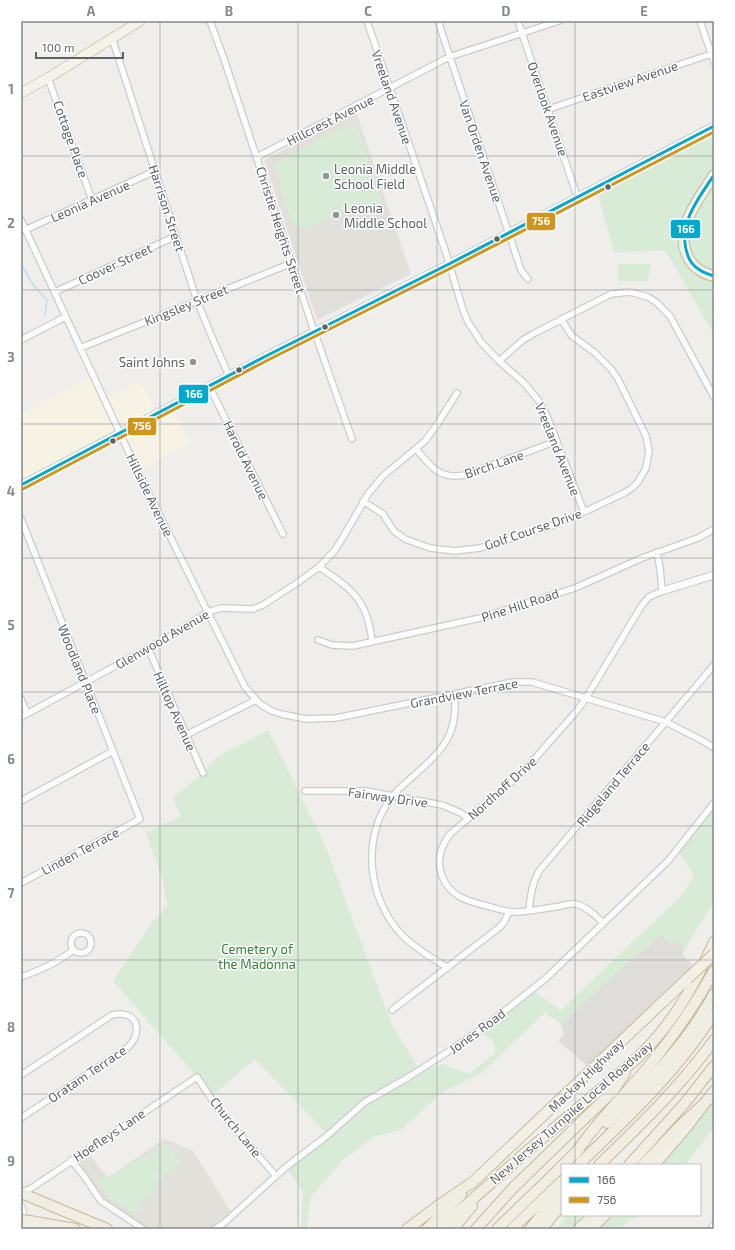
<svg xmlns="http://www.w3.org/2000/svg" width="735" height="1250" font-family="'Exo 2',sans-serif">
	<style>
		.commercial { fill: #f7f3e4 }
		.industrial { fill: #dfddda }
		.education { fill: #e2e0da }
		.green { fill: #d8ebd6 }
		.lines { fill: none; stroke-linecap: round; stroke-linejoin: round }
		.stream { stroke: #bfe0f9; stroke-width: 1.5 }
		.minor-casing { stroke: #cbcccc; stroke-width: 8 }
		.tertiary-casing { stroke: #cbcccc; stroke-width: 9 }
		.secondary-casing { stroke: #cacacb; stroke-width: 10 }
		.primary-casing { stroke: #d7ceb8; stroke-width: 11 }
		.trunk-casing { stroke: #c8b996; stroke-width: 12 }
		.motorway-casing { stroke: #c8b996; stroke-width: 12 }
		.minor { stroke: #fdfcfc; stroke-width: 5.5 }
		.tertiary { stroke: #fdfcfc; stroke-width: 7 }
		.secondary { stroke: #fdfcfc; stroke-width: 8 }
		.primary { stroke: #f4f2e9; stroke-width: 9 }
		.trunk { stroke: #f2f0e6; stroke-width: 10 }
		.motorway { stroke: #f0ede3; stroke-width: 10 }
		.trunk-bridge-casing { stroke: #c8b996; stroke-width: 12; stroke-linecap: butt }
		.motorway-bridge-casing { stroke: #c8b996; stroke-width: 12; stroke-linecap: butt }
		.trunk-bridge { stroke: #f2f0e6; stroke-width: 10 }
		.motorway-bridge { stroke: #f0ede3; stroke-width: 10 }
		.bus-1-casing { stroke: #fff; stroke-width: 6 }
		.bus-2-casing { stroke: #fff; stroke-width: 6 }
		.bus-1 { stroke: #00a9ce; stroke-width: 3 }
		.bus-2 { stroke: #d1951a; stroke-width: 3 }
		.grid { fill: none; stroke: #84888a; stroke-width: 1; stroke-opacity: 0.55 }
		.poi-dot { fill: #919496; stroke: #fff; stroke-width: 1.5 }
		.bus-dot { fill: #5f6368; stroke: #fff; stroke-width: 1.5 }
		.labels { text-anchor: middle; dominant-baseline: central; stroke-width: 3; stroke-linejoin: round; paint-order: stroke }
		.street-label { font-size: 13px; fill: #5f6368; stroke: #fff }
		.poi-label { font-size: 13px; fill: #5f6368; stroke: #fff; text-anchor: start }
		.park-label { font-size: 13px; fill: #348238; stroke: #fff }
		.line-badge { stroke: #fff; stroke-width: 1.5 }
		.badge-label { font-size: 11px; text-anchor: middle; font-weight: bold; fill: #fff }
		.neatline { fill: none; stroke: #84888a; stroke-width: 1.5 }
		.grid-label { font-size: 13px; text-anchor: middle; font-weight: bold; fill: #84888a }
	</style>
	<rect width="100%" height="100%" fill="#efeeea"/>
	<path class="commercial" d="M93,376L105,399L140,381L156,414L171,406L191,445L137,470L120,433L24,483L21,477V430L23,428L21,424V414Z"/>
	<path class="industrial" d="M661,935L671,943L678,941L685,949L682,954L697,970L591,1069L558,1041L564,1035L561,1024L635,956Z"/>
	<path class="education" d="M356,112L411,274L317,320L264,160Z
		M165,1139L193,1151L233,1215L215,1229H139L99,1202L89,1186L72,1165L89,1154L108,1177Z"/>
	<path class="green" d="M349,125L357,126L359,130L382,201L381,205L378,206L370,205L357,209L299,229C288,224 281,184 277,172L274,168V164L307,147L332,131Z
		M714,126V334L665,250L614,253L596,187Z
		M618,264H651L648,281H618Z
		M268,730L325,845L391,1023L420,1071L442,1064L469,1074L495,1053L493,1040L482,1034L532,990L561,1010L680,897L694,876L677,849L714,803V901L685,949L678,941L671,943L661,935L635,956L561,1024L545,1012L482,1073L443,1092L401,1130L373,1137L343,1160L310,1198L307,1229H301L303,1192L286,1167L328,1135L255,1059L211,1097L197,1077L113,981L152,923L167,906L163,881L146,833L181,816L173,798L203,773L217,757Z
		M714,1101V1127L686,1164L661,1165Z
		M167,1144L179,1162V1165L164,1175L162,1174L152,1161L151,1153L155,1148Z
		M146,1155L164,1179L157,1183C157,1195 147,1199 138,1205L141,1210L135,1214L109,1198L98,1180L106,1175L108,1178Z
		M568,1215H583L568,1229H556Z
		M610,1215H639L633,1220L631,1218L620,1229H596Z"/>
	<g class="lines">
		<path class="stream" d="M21,264L34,286L47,300L45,316"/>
		<g class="minor-casing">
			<path id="minor" d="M210,21L224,59L311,322L352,439
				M367,21L446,253L463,310L468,322L481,342L499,361L524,383L539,401L547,416L584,512
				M438,21L521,270L528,279
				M518,21L577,196
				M700,21L714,62
				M112,38L197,301L214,342L229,376
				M48,78L92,200
				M549,109L711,54
				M257,157L449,57L559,21
				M21,220L137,470L245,687L260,704L272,711L281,714L306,719L336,718L513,682H532L666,722L705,742L714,748
				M25,230L155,171
				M55,292L176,236
				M21,340L65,317
				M80,348L292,263
				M499,361L523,340L533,334L611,294L630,292L648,297L656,302L670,316L714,397
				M209,386L283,534
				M416,449C431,467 440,480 465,475L557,441
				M363,501L383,514L394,531L405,539L430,548L455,551L480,548L551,526L584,512L624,493L632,488L638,482L646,468L649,451L646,436L618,379L611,369L594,352L572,336L561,319
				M21,519L140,819L21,883
				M319,567C352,589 368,600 372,642
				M318,640L332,645L353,646L480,618L575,588L642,558L698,538L714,529
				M148,648L203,773
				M21,699L27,713
				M21,717L169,637L208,612L221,608L253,609L263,605L297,583L319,567L335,550L342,539L368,494L383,476L425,441L436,426L457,393
				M186,735L256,700
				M305,791H366L442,805L461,813L468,819
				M21,801L113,751
				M529,910C530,895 532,884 539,871L714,665
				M603,923C595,915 587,907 576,904C568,903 562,906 555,907C543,909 530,911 518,912C509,912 500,910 491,907C471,902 450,898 442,876C436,861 441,846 450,834L522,773L575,713L586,698L642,605L649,597L662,591L660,568L657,552
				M71 943a10 10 0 1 1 20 0a10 10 0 1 1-20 0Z
				M448,968C432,958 416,949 403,936C368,901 360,837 392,797C397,790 403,785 409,780C439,753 460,737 454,693
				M21,977C40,970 57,963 73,950
				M392,1010L500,927L504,922L509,912
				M21,1075L112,1015C138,1009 144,1032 127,1048L21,1118
				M71,1160L84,1176L101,1201L143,1229
				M21,1192L30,1189L197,1077L218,1109L276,1176
				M215,1229L224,1223L286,1167L328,1135L365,1102L407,1078L446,1053L483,1028L545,979L668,861L714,803
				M711,1229L714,1225"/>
		</g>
		<g class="tertiary-casing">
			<path id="tertiary" d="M21,485L266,356L449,264L714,126
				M662,591L714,575"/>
		</g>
		<g class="secondary-casing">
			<path id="secondary" d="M21,1207L24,1224"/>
		</g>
		<g class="primary-casing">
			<path id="primary" d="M21,93L48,78L140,21"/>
		</g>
		<g class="trunk-casing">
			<path id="trunk" d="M654,1165L685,1129L714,1091
				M473,1182L687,979
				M591,1229L605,1215"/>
		</g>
		<g class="motorway-casing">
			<path id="motorway" d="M714,175C699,199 672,230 689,259C694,268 704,274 714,276
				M607,1123C647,1084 687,1044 714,994
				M575,1154C596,1122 624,1096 648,1067C673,1037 695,1005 714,971
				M563,1165L579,1149
				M578,1165C627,1118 678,1071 714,1013
				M599,1165C640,1125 681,1086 714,1040
				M629,1165L685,1103L714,1066
				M643,1165L682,1124L707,1101
				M21,1193L107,1229
				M30,1221L75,1229
				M407,1229L439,1205L473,1182
				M427,1229L461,1195
				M439,1229L526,1152L634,1061C670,1028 694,987 714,942
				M453,1229L472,1206
				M476,1229L513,1188L613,1091L625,1073
				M497,1229L562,1166
				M512,1229L562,1181
				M530,1229L561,1190
				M542,1229L562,1204
				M578,1229L594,1215"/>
		</g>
		<use href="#minor" class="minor"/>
		<use href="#tertiary" class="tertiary"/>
		<use href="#secondary" class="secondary"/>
		<use href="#primary" class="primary"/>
		<use href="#trunk" class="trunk"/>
		<use href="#motorway" class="motorway"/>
		<g class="trunk-bridge-casing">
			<path id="trunk-bridge" d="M687,979L714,954"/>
		</g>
		<g class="motorway-bridge-casing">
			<path id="motorway-bridge" d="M21,1220L30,1221
				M21,1228L31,1229"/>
		</g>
		<use href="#trunk-bridge" class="trunk-bridge"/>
		<use href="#motorway-bridge" class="motorway-bridge"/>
		<g class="bus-1-casing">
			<path id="bus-1" d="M714,175C698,199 676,226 688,256C692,267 703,273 714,276
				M21,485L266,356L449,264L714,126"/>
		</g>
		<g class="bus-2-casing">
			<path id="bus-2" d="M23,489L268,360L451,268L714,132"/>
		</g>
		<use href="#bus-1" class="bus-1"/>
		<use href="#bus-2" class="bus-2"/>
	</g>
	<path class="grid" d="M160,21V1229M298,21V1229M437,21V1229M575,21V1165M21,156H714M21,290H714M21,424H714M21,558H714M21,692H714M21,826H714M21,960H714M21,1094H714M575,1215V1229"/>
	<g class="poi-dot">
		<circle cx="326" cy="176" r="4"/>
		<circle cx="336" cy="215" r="4"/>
		<circle cx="193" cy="362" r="4"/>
	</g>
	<g class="bus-dot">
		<circle cx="608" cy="187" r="3.5"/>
		<circle cx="497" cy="239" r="3.5"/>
		<circle cx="325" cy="327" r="3.5"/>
		<circle cx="239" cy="370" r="3.5"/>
		<circle cx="113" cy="441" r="3.5"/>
	</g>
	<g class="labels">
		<g class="street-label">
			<text transform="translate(630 81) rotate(-19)">Eastview Avenue</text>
			<text transform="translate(392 97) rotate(71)">Vreeland Avenue</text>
			<text transform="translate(548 109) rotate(71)">Overlook Avenue</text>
			<text transform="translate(330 120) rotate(-27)">Hillcrest Avenue</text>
			<text transform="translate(71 139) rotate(71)">Cottage Place</text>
			<text transform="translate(481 151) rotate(71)">Van Orden Avenue</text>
			<text transform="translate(90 201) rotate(-24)">Leonia Avenue</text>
			<text transform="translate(167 208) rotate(72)">Harrison Street</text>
			<text transform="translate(281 230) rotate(72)">Christie Heights Street</text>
			<text transform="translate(115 264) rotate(-25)">Coover Street</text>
			<text transform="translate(186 305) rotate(-22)">Kingsley Street</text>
			<text transform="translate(558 449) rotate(68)">Vreeland Avenue</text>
			<text transform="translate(246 460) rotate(64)">Harold Avenue</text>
			<text transform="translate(494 464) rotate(-19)">Birch Lane</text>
			<text transform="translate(150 495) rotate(64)">Hillside Avenue</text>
			<text transform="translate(533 529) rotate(-19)">Golf Course Drive</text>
			<text transform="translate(520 605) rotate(-18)">Pine Hill Road</text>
			<text transform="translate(162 639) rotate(-30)">Glenwood Avenue</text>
			<text transform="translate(80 669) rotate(68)">Woodland Place</text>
			<text transform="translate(464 693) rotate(-11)">Grandview Terrace</text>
			<text transform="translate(175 711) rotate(66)">Hilltop Avenue</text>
			<text transform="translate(613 784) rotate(-50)">Ridgeland Terrace</text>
			<text transform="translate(502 788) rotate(-42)">Nordhoff Drive</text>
			<text transform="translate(388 797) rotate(8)">Fairway Drive</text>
			<text transform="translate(80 851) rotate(-28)">Linden Terrace</text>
			<text transform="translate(477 1031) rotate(-36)">Jones Road</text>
			<text transform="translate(87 1074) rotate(-34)">Oratam Terrace</text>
			<text transform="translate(586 1075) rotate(-44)">Mackay Highway</text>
			<text transform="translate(571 1112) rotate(-41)">New Jersey Turnpike Local Roadway</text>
			<text transform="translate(236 1127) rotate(51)">Church Lane</text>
			<text transform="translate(109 1135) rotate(-34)">Hoefleys Lane</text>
		</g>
		<g class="poi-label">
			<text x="334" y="169">Leonia Middle<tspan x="334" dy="15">School Field</tspan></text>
			<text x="344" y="208">Leonia<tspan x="344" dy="15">Middle School</tspan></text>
			<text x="185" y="362" text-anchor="end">Saint Johns</text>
		</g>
		<g class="park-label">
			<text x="257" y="949">Cemetery of<tspan x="257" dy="15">the Madonna</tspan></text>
		</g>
	</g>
	<g class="line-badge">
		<rect x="526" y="212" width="30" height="19" rx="4" fill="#d1951a"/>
		<rect x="670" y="219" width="31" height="20" rx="4" fill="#00a9ce"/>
		<rect x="178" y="384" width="31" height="20" rx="4" fill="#00a9ce"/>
		<rect x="127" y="417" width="30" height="19" rx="4" fill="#d1951a"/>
	</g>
	<g class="badge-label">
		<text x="541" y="225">756</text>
		<text x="686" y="233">166</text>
		<text x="194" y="398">166</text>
		<text x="142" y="430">756</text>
	</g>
	<rect width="735" height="1250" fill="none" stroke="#ffffff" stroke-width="44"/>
	<rect x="561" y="1164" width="140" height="52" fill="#ffffff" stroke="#bfc1c3"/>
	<rect x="569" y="1177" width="20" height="6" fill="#00a9ce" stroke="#bfc1c3"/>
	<text x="597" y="1184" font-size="12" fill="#5f6368">166</text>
	<rect x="569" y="1197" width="20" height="6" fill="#d1951a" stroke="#bfc1c3"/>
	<text x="597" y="1204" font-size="12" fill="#5f6368">756</text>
	<path d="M36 52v6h87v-6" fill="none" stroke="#5f6368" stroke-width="2"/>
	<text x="42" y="52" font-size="12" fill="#5f6368" stroke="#ffffff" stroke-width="3" paint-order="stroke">100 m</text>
	<rect x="22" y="22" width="691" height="1206" class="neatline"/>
	<g class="grid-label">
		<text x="91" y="16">A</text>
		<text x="229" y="16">B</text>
		<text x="368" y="16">C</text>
		<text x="506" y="16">D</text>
		<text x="644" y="16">E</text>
		<text x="11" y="94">1</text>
		<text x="11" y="228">2</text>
		<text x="11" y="362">3</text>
		<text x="11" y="496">4</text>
		<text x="11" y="630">5</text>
		<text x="11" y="764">6</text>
		<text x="11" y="898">7</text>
		<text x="11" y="1032">8</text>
		<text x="11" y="1166">9</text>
	</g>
</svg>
